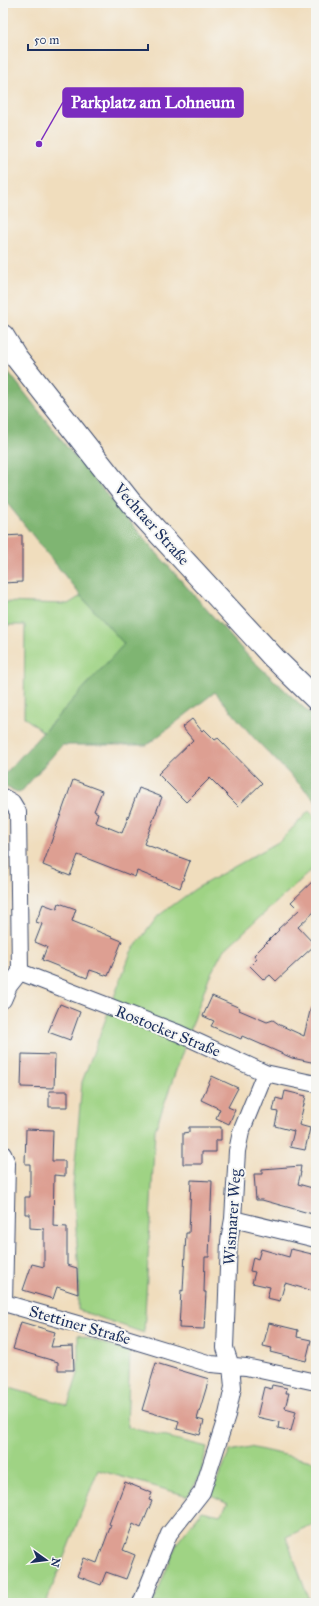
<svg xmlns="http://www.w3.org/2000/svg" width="319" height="1606" font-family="'IM FELL Great Primer',serif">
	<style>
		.green { fill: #9fd384; stroke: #5d8171 }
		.forest { fill: #7fb572; stroke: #4d7268 }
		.building { fill: #dd9f92 }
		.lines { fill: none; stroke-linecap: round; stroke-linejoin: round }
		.minor-casing { stroke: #3b496c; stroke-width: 18 }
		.secondary-casing { stroke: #3b496c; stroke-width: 24 }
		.minor { stroke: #fff; stroke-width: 16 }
		.secondary { stroke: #fff; stroke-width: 22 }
		.labels { text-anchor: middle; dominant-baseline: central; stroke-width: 4; stroke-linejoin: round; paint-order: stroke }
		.street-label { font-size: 16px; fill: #1b2f5e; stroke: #f6f6f2 }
		.leader { fill: none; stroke: #7b2cbf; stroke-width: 1.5 }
		.callout-dot { fill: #7b2cbf; stroke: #f6f6f2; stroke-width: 1.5 }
		.callout { fill: #7b2cbf; stroke: #7b2cbf; stroke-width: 1.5 }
		.callout-label { font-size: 17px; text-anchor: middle; font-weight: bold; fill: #fff }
	</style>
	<rect width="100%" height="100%" fill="#f6f6f2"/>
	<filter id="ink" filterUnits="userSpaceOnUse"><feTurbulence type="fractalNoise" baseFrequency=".025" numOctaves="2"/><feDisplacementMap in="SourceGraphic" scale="8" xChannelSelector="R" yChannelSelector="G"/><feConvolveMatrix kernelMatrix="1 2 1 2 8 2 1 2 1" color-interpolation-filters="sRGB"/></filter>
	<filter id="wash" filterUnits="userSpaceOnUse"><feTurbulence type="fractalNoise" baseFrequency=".012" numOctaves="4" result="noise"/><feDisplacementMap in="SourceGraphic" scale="16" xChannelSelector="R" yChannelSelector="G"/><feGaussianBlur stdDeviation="0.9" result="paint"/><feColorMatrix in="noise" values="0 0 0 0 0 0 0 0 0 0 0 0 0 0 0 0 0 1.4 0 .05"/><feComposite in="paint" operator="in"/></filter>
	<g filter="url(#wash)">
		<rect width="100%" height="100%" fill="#f0ddbd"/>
		<path class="green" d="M81,596L125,644L43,732L24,717L25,625H3V602L68,604Z
			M309,811L316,818V866L223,951L209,977L155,1130L144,1333L78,1310L79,1273L73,1186L82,1082L131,952L158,916L195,889L280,841Z
			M78,1335L130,1352L127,1427L207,1447L200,1476L188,1496L98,1470L46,1603H3V1558L5,1552L3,1551V1386L68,1405L78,1374Z
			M250,1447L316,1462V1523L286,1537L310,1603H153L177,1543L202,1511L220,1515L228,1503L211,1495L230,1451Z"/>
		<path class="forest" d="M3,365L66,446L154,550L248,656L316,719V801L253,737L215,692L147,745H62L20,793L3,786V776L124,644L81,596L3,498Z"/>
		<g id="blocks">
			<path class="building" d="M22,535V582L3,583V536Z
				M192,719L202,731L204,729L215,740L218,738L262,783L238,806L210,778L186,802L158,774L193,740L182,727Z
				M73,780L102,791L94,811L98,813L95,822L122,833L139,788L162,797L144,844L190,861L180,888L137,871L135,877L78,855L70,876L43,865Z
				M316,878V910L298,927L315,945L276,981L270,975L264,980L250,966L257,959L254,955L279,930L278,929L299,910L291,902Z
				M59,903L76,909L72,921L122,941L108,976L90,970L87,978L42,960L47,947L35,942L42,924L36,922L43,904L57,909Z
				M212,996L240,1008L239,1010L267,1022L273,1020L280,1025L304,1036L311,1007H316V1063L292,1058L242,1036L241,1039L211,1026L214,1021L203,1016Z
				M60,1004L80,1012L70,1040L48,1032Z
				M22,1054L55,1055L54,1088L21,1087Z
				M212,1076L238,1088L228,1107L235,1110L229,1124L216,1118L220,1109L201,1100Z
				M49,1091H68V1107H49Z
				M285,1091L306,1096L299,1125L310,1128L305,1150L290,1147L294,1131L275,1126L278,1112L273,1111L276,1098L283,1100Z
				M189,1127H221V1140H216V1152H202V1164H183V1133L189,1132Z
				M26,1129L53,1130L52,1161H65V1176L54,1175L53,1226L67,1227V1265L77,1268L78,1294L57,1287L53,1299L23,1290L32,1264L44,1267V1229L30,1228V1214H25V1197H30V1164H25Z
				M301,1166L300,1172H301L298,1184L316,1189V1215L262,1200H256L254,1174H262V1169Z
				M191,1180L212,1181L209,1257H205L204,1292H206L204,1329L179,1328L181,1290L183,1291L186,1233H189Z
				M261,1249L289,1257L291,1249L316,1255V1292L285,1283L280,1301L267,1298L270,1287L252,1283L255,1272L250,1271L253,1257L258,1259Z
				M21,1322L55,1332L51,1347L73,1346L74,1370H58V1362L13,1349Z
				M269,1323L298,1330L297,1337L311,1340L306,1361L270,1352L272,1348L263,1346Z
				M156,1363L209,1379L197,1419L204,1421L200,1435L177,1429L179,1421L142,1410Z
				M272,1385L287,1388L286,1393H289L285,1408L296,1411L291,1431L278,1428L279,1422L257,1417L264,1387L271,1389Z
				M125,1482L152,1493L149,1500L152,1501L141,1528L133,1524L123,1550L135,1555L126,1579L106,1572L101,1585L77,1576L84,1558L97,1563L111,1525L109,1524Z"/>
		</g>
	</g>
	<g filter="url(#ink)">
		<use href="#blocks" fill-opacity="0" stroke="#3b496c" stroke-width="1"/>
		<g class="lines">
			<g class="minor-casing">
				<path id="minor" d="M3,797L12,802L18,812L20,972L9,986L3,1000
					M20,972L178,1033L265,1073L316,1084
					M3,1154L7,1163L4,1303L119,1336L211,1364L246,1367L311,1381
					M233,1219L316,1239
					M141,1603L169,1534L202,1492L227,1415L233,1387L231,1366L225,1348L229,1241L233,1219L237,1151L241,1132L265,1073"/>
			</g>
			<g class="secondary-casing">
				<path id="secondary" d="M3,336L16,357L131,503L274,658L316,699"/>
			</g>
			<use href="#minor" class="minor"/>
			<use href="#secondary" class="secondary"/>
		</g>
	</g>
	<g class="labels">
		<g class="street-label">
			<text transform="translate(152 524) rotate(48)">Vechtaer Straße</text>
			<text transform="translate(168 1031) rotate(22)">Rostocker Straße</text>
			<text transform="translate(232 1217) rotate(-86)">Wismarer Weg</text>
			<text transform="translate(80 1325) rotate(16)">Stettiner Straße</text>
		</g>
	</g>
	<path class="leader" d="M39 144L63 102"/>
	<circle class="callout-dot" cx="39" cy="144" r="4"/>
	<rect class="callout" x="63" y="88" width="180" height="29" rx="4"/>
	<g class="callout-label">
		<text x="153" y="108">Parkplatz am Lohneum</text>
	</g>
	<rect width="319" height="1606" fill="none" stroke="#f6f6f2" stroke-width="16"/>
	<g transform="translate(46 1560) rotate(104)" stroke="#f6f6f2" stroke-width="3" paint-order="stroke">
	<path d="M0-3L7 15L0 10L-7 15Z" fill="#1b2f5e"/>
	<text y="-6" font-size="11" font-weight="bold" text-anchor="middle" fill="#1b2f5e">N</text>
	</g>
	<path d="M28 44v6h120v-6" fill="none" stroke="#1b2f5e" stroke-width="2"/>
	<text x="34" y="44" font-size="12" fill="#1b2f5e" stroke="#f6f6f2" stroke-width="3" paint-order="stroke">50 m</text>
</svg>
